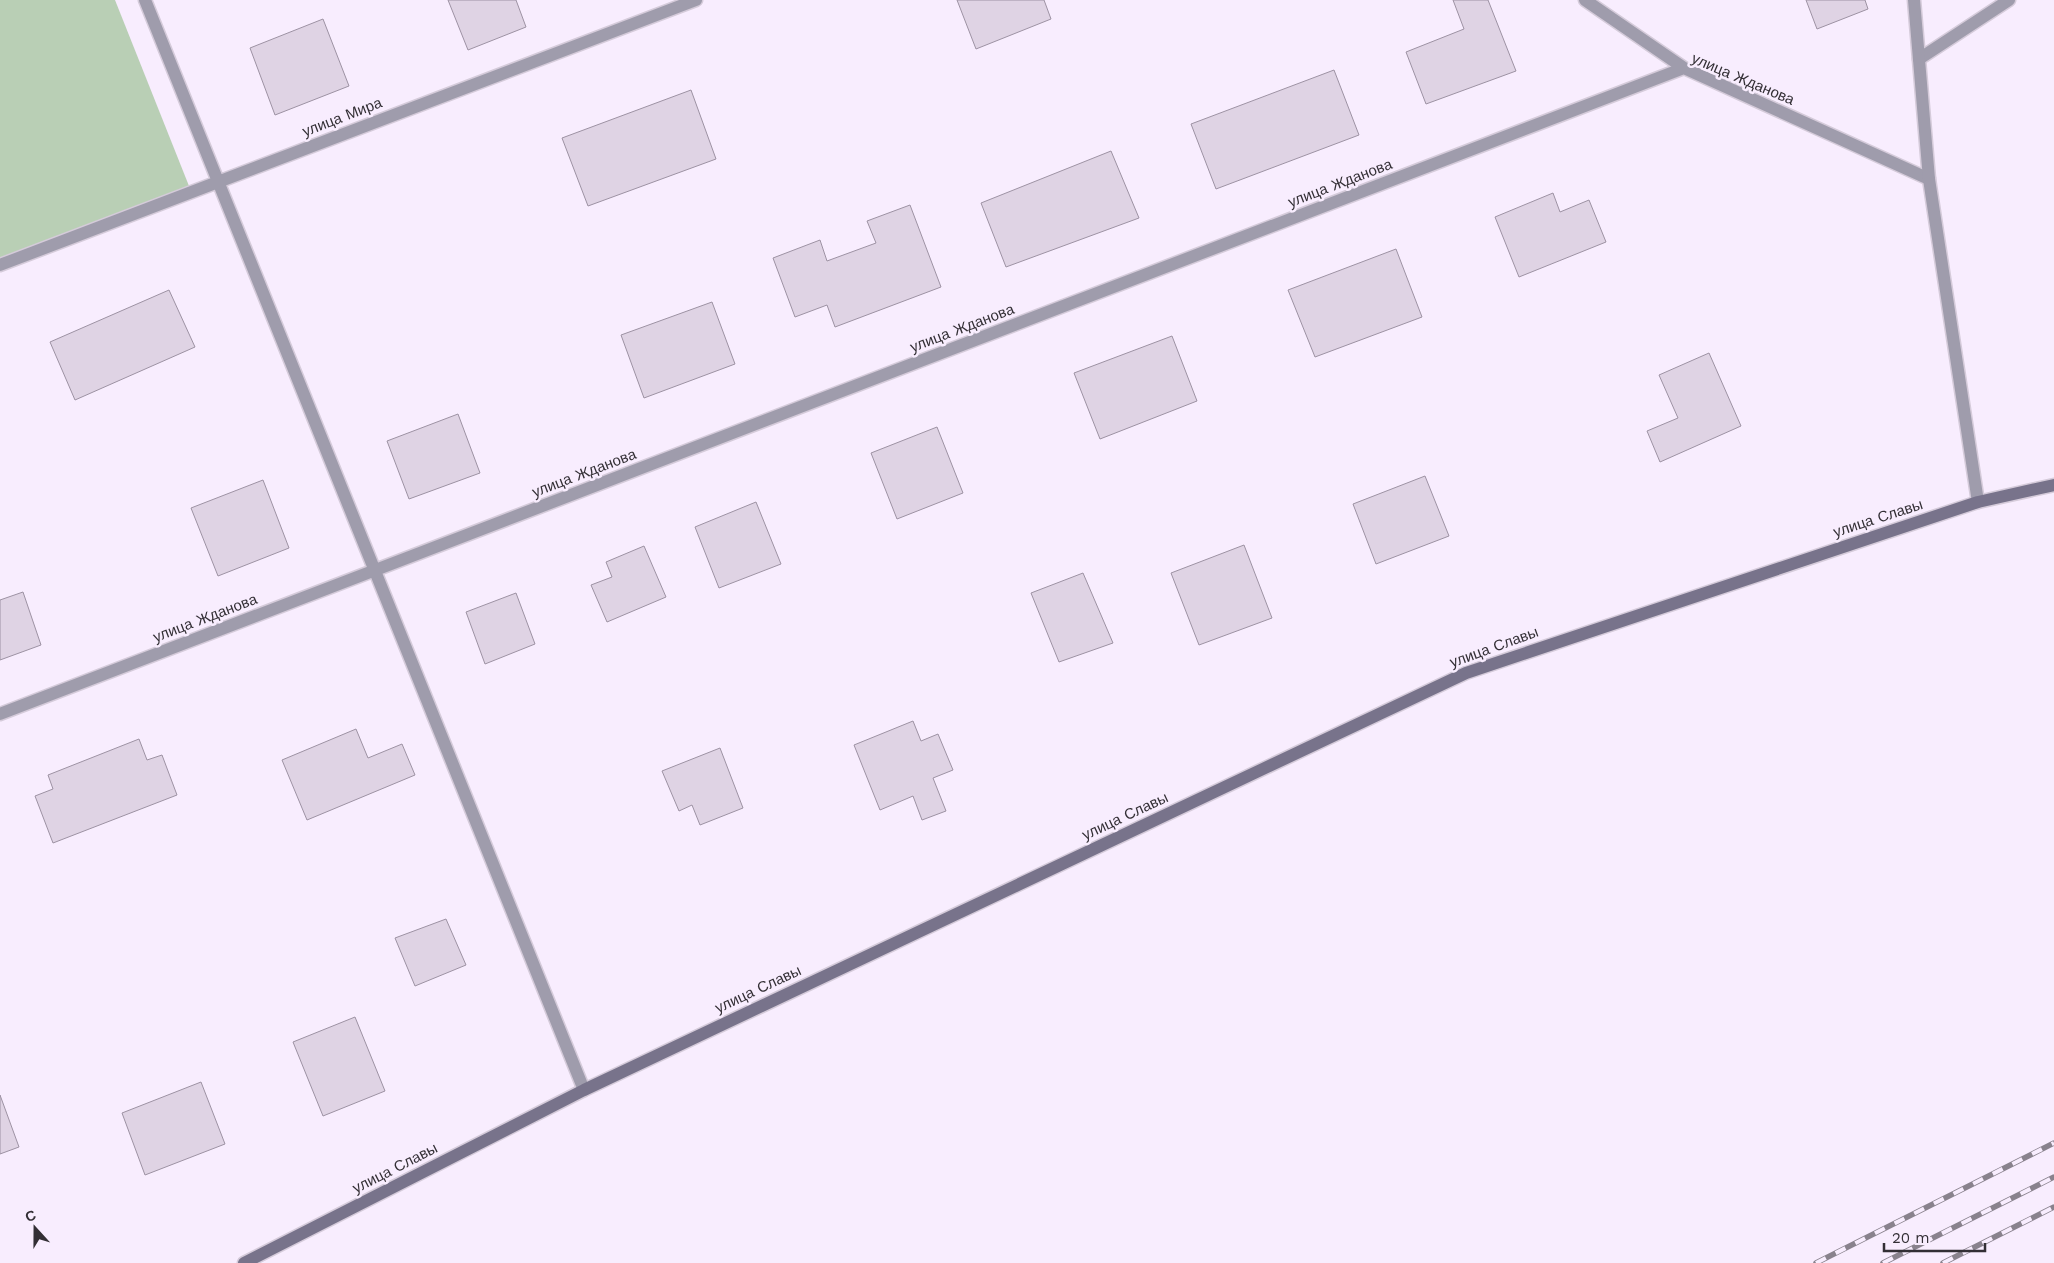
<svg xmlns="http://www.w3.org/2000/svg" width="2054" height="1263" font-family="'Work Sans',sans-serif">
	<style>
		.green { fill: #b9cfb5 }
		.building { fill: #dfd3e4; stroke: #9d92a3 }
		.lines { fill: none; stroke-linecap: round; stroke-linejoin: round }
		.minor-casing { stroke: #d5cbda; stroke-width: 15 }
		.tertiary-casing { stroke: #d5cbda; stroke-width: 15 }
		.secondary-casing { stroke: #d5cbda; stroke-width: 15 }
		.minor { stroke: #9f9cac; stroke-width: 12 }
		.tertiary { stroke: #9f9cac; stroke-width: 12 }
		.secondary { stroke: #78738b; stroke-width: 12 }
		.rail-casing { stroke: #89828d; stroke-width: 5.5 }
		.rail { stroke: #f8edfe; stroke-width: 4; stroke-dasharray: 11; stroke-linecap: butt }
		.labels { text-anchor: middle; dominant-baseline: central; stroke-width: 5; stroke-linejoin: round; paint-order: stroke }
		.street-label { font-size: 15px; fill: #332f35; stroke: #f8edfe }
	</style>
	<rect width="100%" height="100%" fill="#f8edfe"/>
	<path class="green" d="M0,0H115L191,191L0,267Z"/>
	<path class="building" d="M448,0H516L526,27L468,50Z
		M957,0H1044L1051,19L976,49Z
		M1453,0H1488L1516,71L1426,104L1406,52L1464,29Z
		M1806,0H1865L1868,9L1817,29Z
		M323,19L349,86L275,115L250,48Z
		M1334,70L1359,135L1216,189L1191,124Z
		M691,90L716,159L588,206L562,138Z
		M1111,151L1139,218L1006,267L981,203Z
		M1553,193L1560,212L1589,200L1606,242L1519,277L1495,217Z
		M910,205L941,287L835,327L827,305L795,317L773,258L820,240L827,261L876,243L867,221Z
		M1396,249L1422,317L1315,357L1288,290Z
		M169,290L195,347L75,400L50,342Z
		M712,302L735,364L644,398L621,335Z
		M1172,336L1197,401L1100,439L1074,373Z
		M1709,353L1741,426L1660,462L1647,431L1678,418L1659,375Z
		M458,414L480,473L409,499L387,441Z
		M937,427L963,493L897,519L871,453Z
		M1425,476L1449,536L1376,564L1353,504Z
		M263,480L289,548L218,576L191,508Z
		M756,502L781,564L719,588L695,527Z
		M1244,545L1272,618L1199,645L1171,573Z
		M644,546L666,597L607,622L591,585L612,577L606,562Z
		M1083,573L1113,643L1059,662L1031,593Z
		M23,592L41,645L0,660V600Z
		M516,593L535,644L485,664L466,612Z
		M913,721L921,741L938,734L953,770L933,778L946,811L922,820L913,796L880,810L854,745Z
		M356,729L368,758L402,744L415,775L307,820L282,760Z
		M139,739L147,760L162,755L177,795L53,843L35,796L53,789L48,775Z
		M720,748L743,808L700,825L692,805L679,811L662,771Z
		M446,919L466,965L415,986L395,938Z
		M355,1017L385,1091L323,1116L293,1042Z
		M201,1082L225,1144L145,1175L122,1113Z
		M0,1095L19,1147L0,1154Z"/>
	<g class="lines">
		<g class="minor-casing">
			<path id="minor" d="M145,0L584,1090
				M1585,0L1684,68
				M1919,59L2009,0
				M0,265L696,0
				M0,714L1684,68L1929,179"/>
		</g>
		<g class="tertiary-casing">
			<path id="tertiary" d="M1914,0L1929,179L1978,502"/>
		</g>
		<g class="secondary-casing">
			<path id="secondary" d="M244,1263L584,1090L1466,673L1978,502L2054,485"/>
		</g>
		<use href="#minor" class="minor"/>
		<use href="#tertiary" class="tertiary"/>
		<use href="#secondary" class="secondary"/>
		<g class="rail-casing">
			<path id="rail" d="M1816,1263L2054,1143
				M1883,1263L2054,1177
				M1943,1263L2054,1207"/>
		</g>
		<use href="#rail" class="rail"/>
	</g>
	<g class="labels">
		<g class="street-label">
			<text transform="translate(1743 79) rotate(23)">улица Жданова</text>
			<text transform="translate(342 117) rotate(-21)">улица Мира</text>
			<text transform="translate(1340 183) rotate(-21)">улица Жданова</text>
			<text transform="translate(962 328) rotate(-21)">улица Жданова</text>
			<text transform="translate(584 473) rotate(-21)">улица Жданова</text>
			<text transform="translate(1878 518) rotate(-18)">улица Славы</text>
			<text transform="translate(205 618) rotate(-21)">улица Жданова</text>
			<text transform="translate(1494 647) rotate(-20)">улица Славы</text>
			<text transform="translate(1125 816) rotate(-25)">улица Славы</text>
			<text transform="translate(758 989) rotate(-25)">улица Славы</text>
			<text transform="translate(395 1168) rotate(-27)">улица Славы</text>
		</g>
	</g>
	<g transform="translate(35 1228) rotate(339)" stroke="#f8edfe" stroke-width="4" paint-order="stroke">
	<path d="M0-4L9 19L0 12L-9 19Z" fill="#332f35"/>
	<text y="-8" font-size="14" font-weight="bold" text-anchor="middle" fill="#332f35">С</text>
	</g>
	<path d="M1884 1243v8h101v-8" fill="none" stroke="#332f35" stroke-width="2.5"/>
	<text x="1892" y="1243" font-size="15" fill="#332f35" stroke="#f8edfe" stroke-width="4" paint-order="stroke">20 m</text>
</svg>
